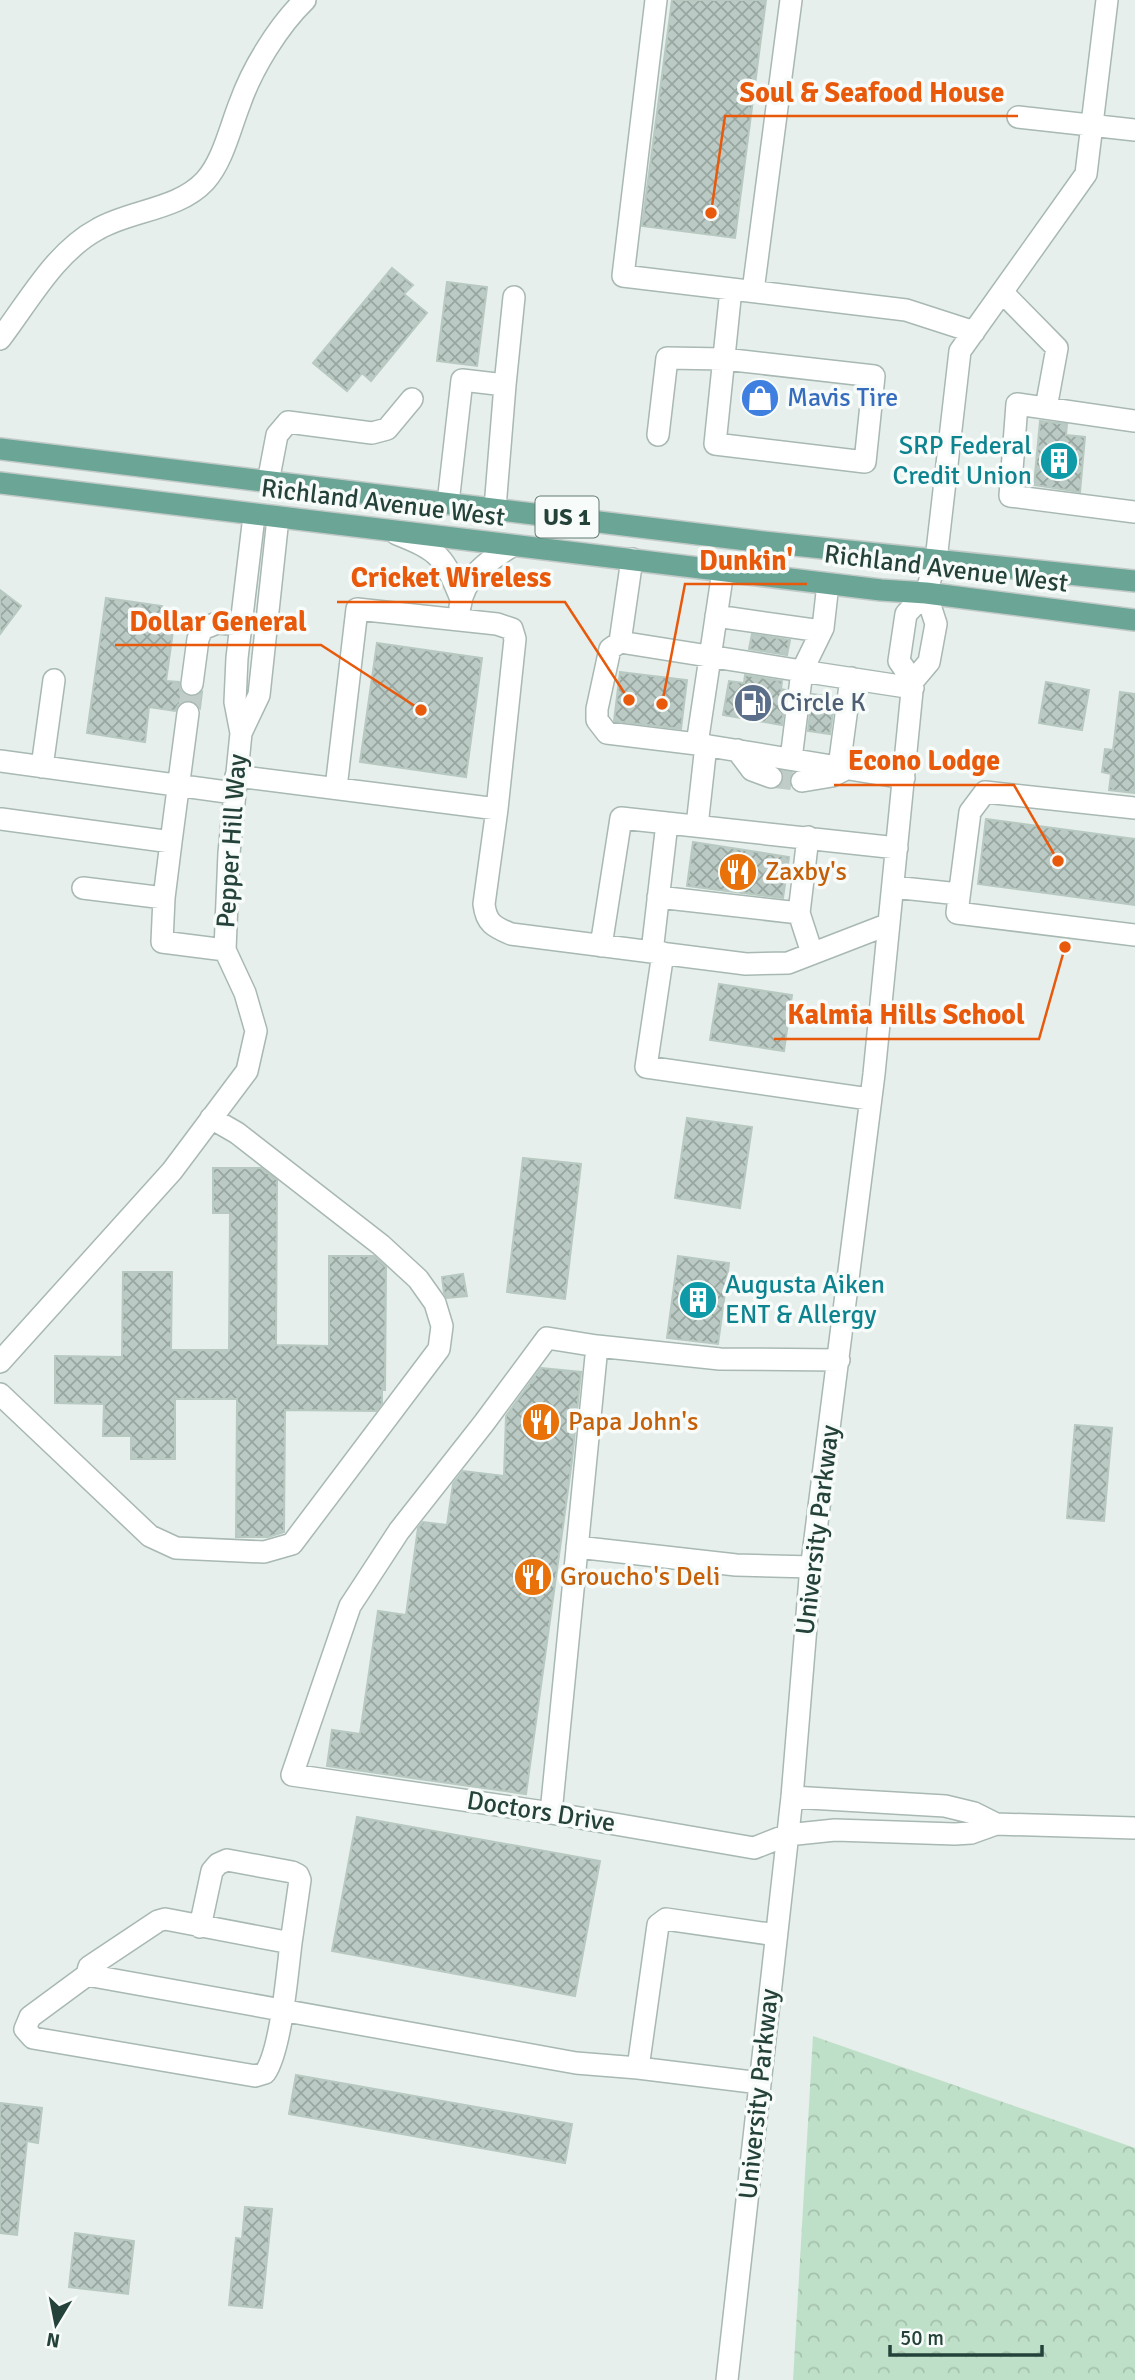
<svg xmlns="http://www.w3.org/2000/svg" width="1135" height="2380" font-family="Signika,sans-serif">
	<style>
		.forest { fill: url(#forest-crowns) }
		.building { fill: url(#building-cross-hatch); stroke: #b8c9c2; stroke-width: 2 }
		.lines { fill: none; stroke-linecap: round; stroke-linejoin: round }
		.minor-tunnel { stroke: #bfccc8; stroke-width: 21; stroke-dasharray: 21 10; stroke-linecap: butt }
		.minor-casing { stroke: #a8b8b2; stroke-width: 24 }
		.major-casing { stroke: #c2cac8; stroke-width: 24 }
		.minor { stroke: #fff; stroke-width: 21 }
		.major { stroke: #6aa596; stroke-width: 21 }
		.labels { text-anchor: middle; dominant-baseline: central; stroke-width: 7; stroke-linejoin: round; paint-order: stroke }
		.shield { fill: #f7fbf9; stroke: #637a73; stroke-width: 2 }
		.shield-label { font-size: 24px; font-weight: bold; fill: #24423a }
		.shop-label { font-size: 26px; fill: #366cbe; stroke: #f7fbf9; text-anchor: start }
		.culture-label { font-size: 26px; fill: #0d838f; stroke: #f7fbf9; text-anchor: end }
		.street-label { font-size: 26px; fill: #24423a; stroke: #f7fbf9 }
		.service-label { font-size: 26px; fill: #4e5e75; stroke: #f7fbf9; text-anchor: start }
		.food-label { font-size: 26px; fill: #c56008; stroke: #f7fbf9; text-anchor: start }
		.leader { fill: none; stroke: #e8590c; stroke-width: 2.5 }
		.callout-dot { fill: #e8590c; stroke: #f7fbf9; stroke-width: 2.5 }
		.callout-label { font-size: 28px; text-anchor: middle; font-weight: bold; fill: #e8590c; stroke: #f7fbf9; stroke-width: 7; stroke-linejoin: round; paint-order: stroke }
	</style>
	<defs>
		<pattern id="forest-crowns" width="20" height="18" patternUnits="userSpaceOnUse" patternTransform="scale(1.75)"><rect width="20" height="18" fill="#bfe0c8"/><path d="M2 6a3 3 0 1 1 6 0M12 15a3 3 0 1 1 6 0" fill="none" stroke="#a4c1ad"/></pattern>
		<pattern id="building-cross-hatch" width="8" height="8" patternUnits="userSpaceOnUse" patternTransform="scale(1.75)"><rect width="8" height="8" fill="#bbcac4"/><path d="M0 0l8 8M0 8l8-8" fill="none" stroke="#98a6a0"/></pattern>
	</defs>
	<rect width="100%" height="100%" fill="#e6efeb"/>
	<path class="forest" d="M813,2036L1135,2148V2380H793Z"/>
	<path class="building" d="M672,0H766L735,238L642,226Z
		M392,268L413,285L404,294L427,313L371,381L362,373L347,391L313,363Z
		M447,282L487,287L477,366L437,361Z
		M1040,421L1067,424L1066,435L1085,437L1080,492L1034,485Z
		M0,590L21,606L0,634Z
		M106,598L162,606L160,622L174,624L166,681L179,682L180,690L190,697L196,696L202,692L200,708L195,702L189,700L178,705L175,711L149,707L145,742L87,733Z
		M752,634L790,640L787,655L749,649Z
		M377,643L482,658L466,777L360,762Z
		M620,672L687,680L681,729L614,721Z
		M745,675L782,681L781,689L786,690L782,725L723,715L729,681L744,683Z
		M1046,682L1089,690L1082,730L1039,723Z
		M1120,692L1135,694V793L1109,790L1111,774L1102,772L1105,749L1113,750Z
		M812,694L835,697L830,734L808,731Z
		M986,819L1135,839V905L978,884Z
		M693,842L789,857L783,898L687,886Z
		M719,984L792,995L784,1051L710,1040Z
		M687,1118L752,1127L740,1208L675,1198Z
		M523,1158L581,1164L565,1299L507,1292Z
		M213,1168H261L277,1180L276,1345L329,1346V1256H374L386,1267L385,1390H382V1403L376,1411L285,1410L284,1532L268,1537H236L237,1399H175V1459H131V1436H103L104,1404L55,1403V1356L122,1357L123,1272H172L171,1350H229L230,1213H213Z
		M678,1256L729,1263L718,1344L667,1338Z
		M463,1274L467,1296L447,1298L444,1293L442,1277Z
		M541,1368L581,1372L572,1461L526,1794L327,1766L332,1730L360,1734L378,1611L406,1615L418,1528L423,1522L447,1525L453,1484L463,1471L504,1476L506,1416Z
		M1075,1425L1112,1428L1104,1521L1067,1518Z
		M357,1817L600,1861L575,1996L332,1951Z
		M296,2075L572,2124L565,2163L289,2114Z
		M0,2103L42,2108L38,2143L27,2141L17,2235L0,2233Z
		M245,2207L272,2209L262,2308L229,2305L236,2238L242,2239Z
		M75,2233L134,2241L128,2294L69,2287Z"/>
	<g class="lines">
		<path class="minor-tunnel" d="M188,713L192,684
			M771,777L802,781"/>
		<g class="minor-casing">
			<path id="minor" d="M656,0L623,276L906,310L974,332
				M1018,117L1135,130
				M753,291L791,0
				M1002,292L1057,348L1046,408
				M0,339C29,301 55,252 98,229C131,210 178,210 205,181C223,161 230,128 240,103C252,69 278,26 305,0
				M505,385L514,297
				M1135,421L1017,404L1010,496L1135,512
				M658,435L667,358L724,359L874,376L865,462L715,444L731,289
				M268,482L277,435L288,422L372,433L387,429L412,399
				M448,503L462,380L505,385L495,508
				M397,534C440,551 444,557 461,599
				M632,559L620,642L802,671L823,628L828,584
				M723,571L697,744L904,778
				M460,607C463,578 489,560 512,546
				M716,616L821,631
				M620,642L610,649L597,709V720L607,733L697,744
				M913,681L899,661L906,614L926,593L936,560L960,351L1086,174L1107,0
				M192,684L198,639L202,629L217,623L242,625
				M241,733L259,695L278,518
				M737,750L752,770L771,777
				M791,759L802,671L913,688
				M0,761L234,793
				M42,767L54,680
				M839,767L851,678
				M236,776L497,809
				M802,781L832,776L844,770
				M336,788L357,609L497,624L512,629L515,639L497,809L484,904C486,923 494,927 511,934L746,964L788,963L889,924
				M1135,808L985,792L970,812L957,913L1135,935
				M1,819L171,842L164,898L83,888
				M697,826L706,745
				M808,837L799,913L812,953
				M171,842L188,713
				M893,887L959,894
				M658,897L799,913
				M164,898L162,942L225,950
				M601,946L621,818L897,848
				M652,952L667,823
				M663,953L646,1067L869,1099
				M597,1346L547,1338L484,1423L399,1531L350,1606L292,1775L551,1813L754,1848L787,1835L835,1830L955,1834L971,1833L996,1824L1135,1828
				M0,1362L172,1171L247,1071L256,1031L245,993L225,950L229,853L241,733L235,702L237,658L254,516
				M0,1394L150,1536L176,1548L264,1552L292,1544L439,1349L442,1326L435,1303L418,1279L381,1245L237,1133L211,1118
				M577,1547L736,1565L812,1567
				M792,1797L945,1806L974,1813L996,1824
				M551,1813L597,1346L720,1359L839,1360
				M200,1927L212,1871L218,1864L227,1860L292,1872L298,1875L300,1880L291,1943
				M87,1975L89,1967L158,1921L165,1919L291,1943C287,1975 281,2050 265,2073L255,2076L33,2038L25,2029L30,2017L87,1975L576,2063L638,2068
				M760,2083L638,2068L658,1925L666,1919L776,1935
				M727,2380L792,1797L810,1578L874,1074L913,681L929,662L936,624L926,593"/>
		</g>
		<g class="major-casing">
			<path id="major" d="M0,449L755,541L1135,581
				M0,483L881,590L926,593L1135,620"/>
		</g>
		<use href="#minor" class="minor"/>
		<use href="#major" class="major"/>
	</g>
	<defs>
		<g id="shop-disc" transform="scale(2.0125)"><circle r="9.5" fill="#3f7fe0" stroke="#f7fbf9"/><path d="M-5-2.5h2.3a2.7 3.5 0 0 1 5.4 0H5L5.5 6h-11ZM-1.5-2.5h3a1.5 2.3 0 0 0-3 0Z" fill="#fff"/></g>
		<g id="building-disc" transform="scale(2.0125)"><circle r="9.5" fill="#0f9aa8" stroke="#f7fbf9"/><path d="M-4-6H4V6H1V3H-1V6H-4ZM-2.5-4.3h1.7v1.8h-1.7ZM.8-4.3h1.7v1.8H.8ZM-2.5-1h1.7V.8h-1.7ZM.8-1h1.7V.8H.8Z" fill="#fff"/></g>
		<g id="fuel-disc" transform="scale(2.0125)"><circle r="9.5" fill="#5c6f8a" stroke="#f7fbf9"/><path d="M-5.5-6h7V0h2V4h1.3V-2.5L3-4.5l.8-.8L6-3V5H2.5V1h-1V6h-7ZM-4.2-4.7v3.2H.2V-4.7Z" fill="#fff"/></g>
		<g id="restaurant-disc" transform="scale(2.0125)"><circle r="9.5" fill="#e8710a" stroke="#f7fbf9"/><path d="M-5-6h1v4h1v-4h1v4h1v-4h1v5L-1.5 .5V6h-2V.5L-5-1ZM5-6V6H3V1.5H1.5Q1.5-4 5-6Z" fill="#fff"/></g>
	</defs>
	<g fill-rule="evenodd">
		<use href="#shop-disc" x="760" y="398"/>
		<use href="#building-disc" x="1059" y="461"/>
		<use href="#fuel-disc" x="753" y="703"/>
		<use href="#restaurant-disc" x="738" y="872"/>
		<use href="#building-disc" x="698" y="1300"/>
		<use href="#restaurant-disc" x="541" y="1422"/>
		<use href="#restaurant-disc" x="533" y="1577"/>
	</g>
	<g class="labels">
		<rect class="shield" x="535.5" y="496.5" width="63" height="41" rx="5"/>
		<g class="shield-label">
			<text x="567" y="517">US 1</text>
		</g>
		<g class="shop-label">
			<text x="787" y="398">Mavis Tire</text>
		</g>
		<g class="culture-label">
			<text x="1032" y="446">SRP Federal<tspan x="1032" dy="30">Credit Union</tspan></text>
			<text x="725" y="1285" text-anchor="start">Augusta Aiken<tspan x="725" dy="30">ENT &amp; Allergy</tspan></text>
		</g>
		<g class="street-label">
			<text transform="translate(383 503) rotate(7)">Richland Avenue West</text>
			<text transform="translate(946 569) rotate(7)">Richland Avenue West</text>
			<text transform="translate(232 841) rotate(-86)">Pepper Hill Way</text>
			<text transform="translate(818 1530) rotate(-83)">University Parkway</text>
			<text transform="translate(541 1812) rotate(9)">Doctors Drive</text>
			<text transform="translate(759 2094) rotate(-84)">University Parkway</text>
		</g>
		<g class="service-label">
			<text x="780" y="703">Circle K</text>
		</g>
		<g class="food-label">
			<text x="765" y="872">Zaxby's</text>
			<text x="568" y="1422">Papa John's</text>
			<text x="560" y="1577">Groucho's Deli</text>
		</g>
	</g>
	<path class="leader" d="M711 213L725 116H1018M662 704L685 584H807M629 700L565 602H337M421 710L321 645H115M1058 861L1014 785H834M1065 947L1039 1039H774"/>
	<g class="callout-dot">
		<circle cx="711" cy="213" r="7"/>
		<circle cx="662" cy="704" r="7"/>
		<circle cx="629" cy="700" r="7"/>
		<circle cx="421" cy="710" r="7"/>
		<circle cx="1058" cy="861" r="7"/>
		<circle cx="1065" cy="947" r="7"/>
	</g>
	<g class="callout-label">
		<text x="872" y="102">Soul &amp; Seafood House</text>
		<text x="746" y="570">Dunkin'</text>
		<text x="451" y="587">Cricket Wireless</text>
		<text x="218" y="631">Dollar General</text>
		<text x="924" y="770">Econo Lodge</text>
		<text x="906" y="1024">Kalmia Hills School</text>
	</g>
	<g transform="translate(56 2324) rotate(190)" stroke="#f7fbf9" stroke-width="5" paint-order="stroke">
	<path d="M0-5L12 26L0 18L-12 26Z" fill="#24423a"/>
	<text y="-10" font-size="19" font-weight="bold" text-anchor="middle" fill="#24423a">N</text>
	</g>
	<path d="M890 2345v10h152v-10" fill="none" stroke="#24423a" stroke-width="3.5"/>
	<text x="900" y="2345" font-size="21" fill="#24423a" stroke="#f7fbf9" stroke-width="5" paint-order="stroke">50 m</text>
</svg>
